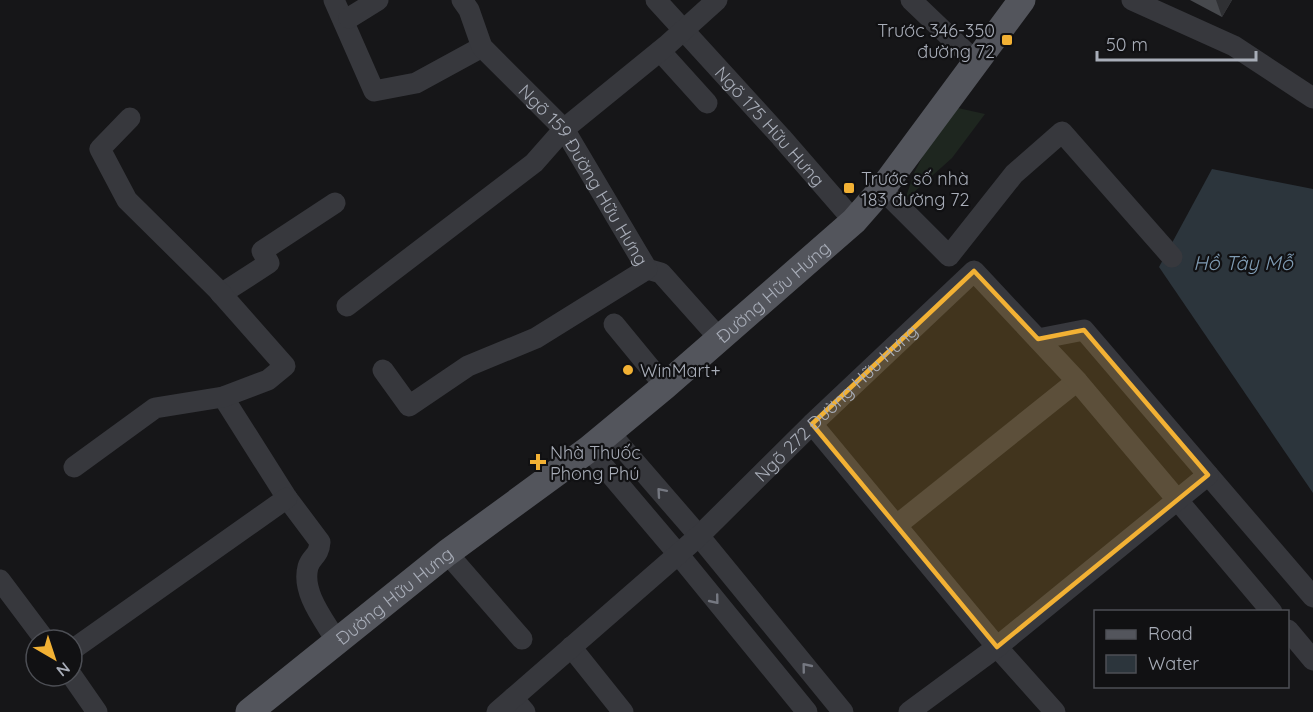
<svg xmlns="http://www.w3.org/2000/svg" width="1313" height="712" font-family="Quicksand,sans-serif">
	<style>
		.green { fill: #1e261f }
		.water { fill: #2c353c }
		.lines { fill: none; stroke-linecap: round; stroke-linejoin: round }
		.minor { stroke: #37383d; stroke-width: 21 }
		.major { stroke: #53555c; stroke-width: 27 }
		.wall { fill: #47494d }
		.shaded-wall { fill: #2f3033 }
		.oneway { stroke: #757881 }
		.marked { fill: #f2b134; fill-opacity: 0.2; stroke: #f2b134; stroke-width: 4.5; stroke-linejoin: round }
		.poi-dot { fill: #f2b134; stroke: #111113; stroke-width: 2 }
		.labels { text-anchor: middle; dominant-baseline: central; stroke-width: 4.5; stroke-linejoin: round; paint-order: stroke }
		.poi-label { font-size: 18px; fill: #a8adb8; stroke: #111113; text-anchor: start }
		.street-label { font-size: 18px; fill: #a8adb8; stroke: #111113 }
		.water-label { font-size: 20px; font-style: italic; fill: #7f9bb3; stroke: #111113 }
	</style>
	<rect width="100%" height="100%" fill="#161618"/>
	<path class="green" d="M949,106L985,114L952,158L905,200L914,173Z"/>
	<path class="water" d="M1212,169L1313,189V493L1159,267Z"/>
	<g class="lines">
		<g class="minor">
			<path d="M334,0L374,91L416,83L482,47"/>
			<path id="s1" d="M462,0L469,10L482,47L564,129L647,269L661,273L719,338"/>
			<path id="s2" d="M656,0L781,137L854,221"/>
			<path d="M911,0L976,62"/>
			<path d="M1132,0L1234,46L1313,98"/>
			<path d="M349,18L378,0"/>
			<path d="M660,51L707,103"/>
			<path d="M882,189L949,256L1014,174L1062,132L1172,257"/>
			<path d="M221,294L269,263L262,251L335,203"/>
			<path d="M347,306L534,163L564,129L666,46L717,0"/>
			<path d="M614,324L665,386"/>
			<path d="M1038,339L1084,330L1313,597"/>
			<path d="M383,370L409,406L468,366L536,338L647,269"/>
			<path d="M223,397L287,498L320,542C319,557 311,556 308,567C301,593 325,621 337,642"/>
			<path d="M812,424L997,647L1055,712"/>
			<path d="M609,432L699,536L843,712"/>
			<path d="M589,449L678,554L807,712"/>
			<path d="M74,467L155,408L223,397L268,380L285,366L217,289L127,200L100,149L130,118"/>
			<path d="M897,525L1077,381"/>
			<path d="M447,553L522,639"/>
			<path d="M0,580L45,640"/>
			<path d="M1288,630L1313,660"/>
			<path d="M571,647L623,712"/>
			<path d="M72,650L287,498"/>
			<path d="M72,676L97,712"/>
			<path d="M513,698L525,712"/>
			<path id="s3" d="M497,712L699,536L812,424L974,271L1077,381L1272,612"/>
			<path d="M909,712L997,647L1208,475"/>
		</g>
		<path class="major" id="s4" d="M249,712L447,553L589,449L665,386L854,221L882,189L1022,0"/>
	</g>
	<path class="wall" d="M1190,0H1232L1222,17Z"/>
	<path class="shaded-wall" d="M1216,0H1232L1222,17Z"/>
	<defs><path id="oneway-chevron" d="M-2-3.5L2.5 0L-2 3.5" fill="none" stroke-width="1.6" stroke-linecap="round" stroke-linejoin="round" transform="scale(1.5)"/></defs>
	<g class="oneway">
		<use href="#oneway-chevron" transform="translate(661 492) rotate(-131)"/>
		<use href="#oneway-chevron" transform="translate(715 600) rotate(51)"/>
		<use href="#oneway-chevron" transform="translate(806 667) rotate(-129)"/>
	</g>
	<path class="marked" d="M974,271L1038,339L1084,330L1208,475L997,647L812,424Z"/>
	<g class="poi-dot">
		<rect x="1001" y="34" width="12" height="12" rx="3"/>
		<rect x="843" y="182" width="12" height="12" rx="3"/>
		<circle cx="628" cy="370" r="6"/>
		<path d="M535 453h6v6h6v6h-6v6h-6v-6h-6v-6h6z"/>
	</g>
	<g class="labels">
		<g class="poi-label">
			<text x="995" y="30" text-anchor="end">Trước 346-350<tspan x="995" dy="21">đường 72</tspan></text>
			<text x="861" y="178">Trước số nhà<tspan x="861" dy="21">183 đường 72</tspan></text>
			<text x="640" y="370">WinMart+</text>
			<text x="550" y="452">Nhà Thuốc<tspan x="550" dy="21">Phong Phú</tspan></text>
		</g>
		<g class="street-label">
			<text stroke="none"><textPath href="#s2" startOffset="170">Ngõ 175 Hữu Hưng</textPath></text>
			<text stroke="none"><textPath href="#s1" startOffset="216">Ngõ 159 Đường Hữu Hưng</textPath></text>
			<text stroke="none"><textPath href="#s4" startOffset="672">Đường Hữu Hưng</textPath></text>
			<text stroke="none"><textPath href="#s3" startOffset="459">Ngõ 272 Đường Hữu Hưng</textPath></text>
			<text stroke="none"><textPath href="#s4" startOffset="186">Đường Hữu Hưng</textPath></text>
		</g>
		<g class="water-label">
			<text x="1243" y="262">Hồ Tây Mỗ</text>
		</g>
	</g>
	<rect x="1094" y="610" width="195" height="78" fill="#111113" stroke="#4d4f55" stroke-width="1.5"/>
	<rect x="1106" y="630" width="30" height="9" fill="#53555c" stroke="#4d4f55" stroke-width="1.5"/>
	<text x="1148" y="640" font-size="18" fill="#a8adb8">Road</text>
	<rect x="1106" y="655" width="30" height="18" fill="#2c353c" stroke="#4d4f55" stroke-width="1.5"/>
	<text x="1148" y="670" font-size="18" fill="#a8adb8">Water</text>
	<g transform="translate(54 658) rotate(141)"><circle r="28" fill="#111113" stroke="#4d4f55" stroke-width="1.5"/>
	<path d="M0-4.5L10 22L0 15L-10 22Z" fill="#f2b134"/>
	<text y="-9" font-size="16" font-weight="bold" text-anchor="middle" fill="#a8adb8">N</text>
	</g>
	<path d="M1097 51v9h159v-9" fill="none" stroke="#a8adb8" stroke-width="3"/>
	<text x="1106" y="51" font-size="18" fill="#a8adb8" stroke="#111113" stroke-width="4.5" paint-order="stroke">50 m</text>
</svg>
